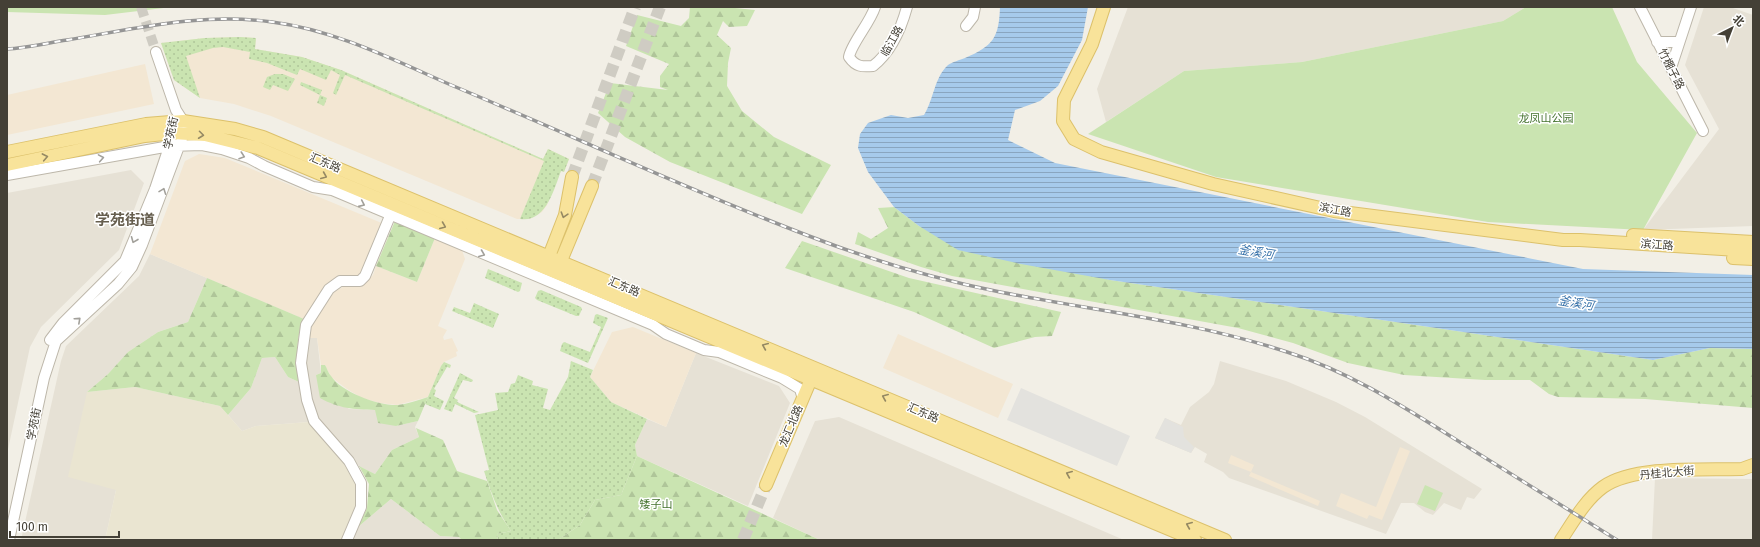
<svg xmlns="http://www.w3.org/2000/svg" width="1760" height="547" font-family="'Fira Sans','Noto Sans SC',sans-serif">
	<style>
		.residential { fill: #e6e1d5 }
		.commercial { fill: #f3e7d3 }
		.education { fill: #eae5d1 }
		.grass { fill: url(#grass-dots) }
		.forest { fill: url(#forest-firs) }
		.park { fill: #cae4b1 }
		.parking { fill: #e3e2de }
		.water { fill: url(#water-rules) }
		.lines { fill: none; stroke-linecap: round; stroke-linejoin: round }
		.minor-tunnel { stroke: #cfccc3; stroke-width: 10; stroke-dasharray: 10 5; stroke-linecap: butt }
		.major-tunnel { stroke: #cfccc3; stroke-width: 12; stroke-dasharray: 12 6; stroke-linecap: butt }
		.minor-casing { stroke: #bdb7aa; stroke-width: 12 }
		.major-casing { stroke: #dcc16b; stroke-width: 14 }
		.minor { stroke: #fff; stroke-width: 10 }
		.major { stroke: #f8e39a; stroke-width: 12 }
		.rail-casing { stroke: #959595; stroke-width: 3.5 }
		.rail { stroke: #fff; stroke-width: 2; stroke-dasharray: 6; stroke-linecap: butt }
		.oneway { stroke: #958963 }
		.oneway2 { stroke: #a2a09a }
		.labels { text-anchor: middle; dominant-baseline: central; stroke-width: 3; stroke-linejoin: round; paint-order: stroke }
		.street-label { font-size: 11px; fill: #444036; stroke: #fff }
		.park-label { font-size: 11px; fill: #43722d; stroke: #fff }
		.water-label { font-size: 12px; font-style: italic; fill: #3671a9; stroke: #fff }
		.district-label { font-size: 15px; font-weight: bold; fill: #665e4e; stroke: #fff }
	</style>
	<defs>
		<pattern id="grass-dots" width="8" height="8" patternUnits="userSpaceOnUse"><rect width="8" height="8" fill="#cae4b1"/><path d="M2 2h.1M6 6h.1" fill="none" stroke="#afc599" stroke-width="1.8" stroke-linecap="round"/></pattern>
		<pattern id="forest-firs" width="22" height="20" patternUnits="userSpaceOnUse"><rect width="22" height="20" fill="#cae4b1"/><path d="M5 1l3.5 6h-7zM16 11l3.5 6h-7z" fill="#afc599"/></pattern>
		<pattern id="water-rules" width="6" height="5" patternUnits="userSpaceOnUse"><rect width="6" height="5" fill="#a6caeb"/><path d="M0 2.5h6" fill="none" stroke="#89a5bf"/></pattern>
	</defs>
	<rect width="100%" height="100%" fill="#f2efe6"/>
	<path class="residential" d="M1128,7H1526L1503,21L1302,62L1184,71L1106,122L1097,89Z
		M1704,7H1730L1753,15V226L1643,230L1719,129L1685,65Z
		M131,170L144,183L119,250L41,327L30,347L7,454V193Z
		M150,254L207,278L188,322L158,332L128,352L108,374L87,392L116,490L105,540H21L61,361L66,346L139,276Z
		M308,338H317L321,373L316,375L349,409L375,410L396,426L418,421L415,427L419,437L392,450L375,474L359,466L318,419L312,401L305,364Z
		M696,353L779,386L790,403L748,506L637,456L635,445L647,419L666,427Z
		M275,357L288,377L299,382L309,422L256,426L242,431L228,415L251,388L262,358Z
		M1220,361L1286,381L1336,402L1365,417L1482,489L1474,499L1467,497L1461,510L1444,503L1433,515L1425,512L1414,503H1401L1386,534L1229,478L1223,472L1204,462L1207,454L1195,447L1191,453L1155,438L1165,418L1181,425L1190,407L1209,392L1214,384Z
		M839,417L1124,540H820L773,518L815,421Z
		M1655,478L1753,479V540H1652Z
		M391,499L440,536L459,537L462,540H352L358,527Z"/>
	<path class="commercial" d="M240,37L256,38L255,49L302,57L341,70L543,159L548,149L569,159L564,172L561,171L547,205L542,212L529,219H517L271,116L234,104L200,98L174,80L161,43L205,38Z
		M145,64L154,104L7,135V95Z
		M199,154L225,158L384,224L365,273L356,278L339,275L325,286L304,319L150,254L185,161Z
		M435,238L462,250L465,259L438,326L447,330L443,337L444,340L452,338L458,351L456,352L457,356L444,362L441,366L428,397L397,405L380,403L362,398L347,389L331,377L325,365H321L317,338H308L311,326L334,292L343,287L362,285L373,275L376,266L417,282Z
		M633,327L696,353L666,427L611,402L590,377L612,332Z
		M898,334L1013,384L998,418L883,368Z
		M1400,447L1410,451L1382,520L1369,515L1367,519L1336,506L1341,493L1376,507Z
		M1231,455L1254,465L1251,472L1320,501L1318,506L1249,476L1251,472L1228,463Z"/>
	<path class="education" d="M135,387L220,406L242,431L256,426L309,422L347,465L356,483L355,507L342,540H105L116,490L68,477L87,392Z"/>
	<path class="grass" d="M240,37L256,38L255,49L302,57L341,70L543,159L548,149L569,159L564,172L561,171C554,189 546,223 520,219L544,161L345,75L336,95L333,93L340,75L331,70L326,80L300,69L297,75L267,63L249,59L250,52L223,47L213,48L186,56L200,98L174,80L161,43L205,38Z
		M275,74H283L295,79L288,91L273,85L270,90L263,87L267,77Z
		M301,82L322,90L320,95L327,98L324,106L317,103L320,95L300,85Z
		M488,269L522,283L520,291L518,292L485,278Z
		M541,290L581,307L582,309L579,316H576L537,300L535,298L538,291Z
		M474,303L499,314L493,328L452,311L454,307L470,313Z
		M597,314L608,318L588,363L560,351L562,344L564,342L590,352L601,327L593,323L595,315Z
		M571,361L593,370L590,377L611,402L647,419L635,445L637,456L621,495L595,500L580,525L558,540H498L497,534L511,531C498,512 491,493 484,471L489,470L475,415L498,410L495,393L508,392L511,384L515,383L518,375L533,381L532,385L548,389L543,408L550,410L568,377Z
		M444,362L451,365L450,368L447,367L434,389L436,390L434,396L444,401L440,410L425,404L441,366Z
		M460,373L473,380L472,382L463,380L454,398L458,400L457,402L479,412L474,413L455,404L452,412L444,409Z"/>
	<path class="forest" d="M690,7H725L755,10L747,26L729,27L723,21L717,35L731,48L728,63L727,86L742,111L774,137L831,165L802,214L670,162L625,137L598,113L610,83L668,90L660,87V76L669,64L626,46L637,15L681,26L689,18Z
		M894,207L919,226L1110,280L1653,360L1710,348L1753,349V408L1645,399L1558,397L1549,394L1530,380H1485L1404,375L1348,363L1293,343L1238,328L952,276L921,267L855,244L858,232L871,239L888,228L878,208Z
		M395,221L435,238L417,282L376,266Z
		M802,241L909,278L1061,312L1052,336L1035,337L994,348L914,312L785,268Z
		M207,278L304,319C295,338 297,362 299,382L288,377L275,357L262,358L251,388L228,415L220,406L135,387L87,392L108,374L128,352L158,332L188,322Z
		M321,365H325C327,368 328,373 331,376C341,392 379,406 398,405C408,404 418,400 428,397L418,421L396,426L378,423L375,410C353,409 340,409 320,398L316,375L321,373Z
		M416,428L443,440L457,471L487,481L497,510L511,531L497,534L498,540H462L459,537L440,536L391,499L358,527L367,508L369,484L359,466L375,474L392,450L419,437Z
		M637,456L820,540H558L580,525L595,500L621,495Z"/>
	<path class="park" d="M7,7H172L105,15L7,12Z
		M1526,7H1612L1637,62L1697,133L1643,230L1488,222L1216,177L1088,134L1184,71L1302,62L1503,21Z
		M1425,485L1443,493L1435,511L1417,504Z"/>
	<path class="parking" d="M1021,388L1130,436L1117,466L1007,420Z
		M1165,418L1183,427L1184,437L1194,447L1191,453L1155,438Z"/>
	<path class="water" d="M1000,7H1088L1082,40L1058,86L1040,101L1015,110L1008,140L1055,163L1583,269L1753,275V349L1710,348L1653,360L1110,280L1021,264L958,250L919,226L894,207L868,172L858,148L860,134L868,123L891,115L908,118L924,115C934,99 934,78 948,65C952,62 960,60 965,58C993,46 999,38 1000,7Z"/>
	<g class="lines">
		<path class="minor-tunnel" d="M141,7L156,52"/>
		<path class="major-tunnel" d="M572,177L635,7
			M592,186L660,7
			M743,540L766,485"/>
		<g class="minor-casing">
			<path id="minor" d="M875,7C870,23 851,44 849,57C856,67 862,67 873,66C891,52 901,29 907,7
				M1640,7L1703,131
				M966,26L973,17L975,7
				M1657,42H1679
				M1671,68L1691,7
				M7,175L170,146L202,145L222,149L249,158L264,166L313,187L332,190L653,325L666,334L704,350L719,352L782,378L800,389L803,399
				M50,340L63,323L125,261L155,189L171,141
				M9,540L44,378L56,341L118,284L132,267L142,245L184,133L183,121L176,110L156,52
				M347,540L361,507V483L349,461L314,421L307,400L301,363L306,325L329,289L340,281H360L365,276L390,216"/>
		</g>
		<g class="major-casing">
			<path id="major" d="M1104,7L1092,44L1064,100L1063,121L1074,139L1101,152L1213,184L1334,211L1563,240H1580L1753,251
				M7,152L146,124L183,121L235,129L263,137L1225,540
				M7,165L145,136L173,133L205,135L258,148L1195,540
				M1633,235L1753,242
				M1733,258L1753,259
				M546,264L565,215L572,177
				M558,268L592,186
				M766,485L814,372
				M1561,540C1573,522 1585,500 1603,487C1634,465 1704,470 1742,469L1753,465"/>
		</g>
		<use href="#minor" class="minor"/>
		<use href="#major" class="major"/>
		<g class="rail-casing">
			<path id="rail" d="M7,49C27,48 47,43 67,40C135,29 203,12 272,22C335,30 394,60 451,85C571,135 688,190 809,236C871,260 935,279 1000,292C1096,311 1194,321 1287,352C1351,372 1407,409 1463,444C1514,476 1566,508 1617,540"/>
		</g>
		<use href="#rail" class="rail"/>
	</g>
	<defs><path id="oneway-chevron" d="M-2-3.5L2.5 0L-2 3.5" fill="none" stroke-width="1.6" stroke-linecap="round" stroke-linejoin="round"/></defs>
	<g class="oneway">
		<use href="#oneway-chevron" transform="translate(201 135) rotate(7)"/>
		<use href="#oneway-chevron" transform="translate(45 157) rotate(-11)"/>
		<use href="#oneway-chevron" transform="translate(324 176) rotate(23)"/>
		<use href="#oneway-chevron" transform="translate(564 215) rotate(107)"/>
		<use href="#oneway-chevron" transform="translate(443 226) rotate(22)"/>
		<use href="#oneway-chevron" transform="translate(765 346) rotate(-157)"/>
		<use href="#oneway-chevron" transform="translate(885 397) rotate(-157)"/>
		<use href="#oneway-chevron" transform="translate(1069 474) rotate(-157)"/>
		<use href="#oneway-chevron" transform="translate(1189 525) rotate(-157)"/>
	</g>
	<g class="oneway2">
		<use href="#oneway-chevron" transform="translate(242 156) rotate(19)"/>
		<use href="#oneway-chevron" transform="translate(101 158) rotate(-10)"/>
		<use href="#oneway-chevron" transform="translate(163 191) rotate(-69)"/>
		<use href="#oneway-chevron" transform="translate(362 204) rotate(24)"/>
		<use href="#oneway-chevron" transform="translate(134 240) rotate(112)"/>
		<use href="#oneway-chevron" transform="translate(482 254) rotate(22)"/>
		<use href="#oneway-chevron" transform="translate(78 320) rotate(-42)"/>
	</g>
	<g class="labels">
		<g class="street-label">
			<text transform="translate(892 41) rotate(-61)">临江路</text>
			<text transform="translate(1671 69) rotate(63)">竹棚子路</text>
			<text transform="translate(171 133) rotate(-78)">学苑街</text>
			<text transform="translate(325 163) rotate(23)">汇东路</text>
			<text transform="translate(1335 210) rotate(10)">滨江路</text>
			<text transform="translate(1657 245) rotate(4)">滨江路</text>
			<text transform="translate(624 287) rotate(23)">汇东路</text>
			<text transform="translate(923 413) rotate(23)">汇东路</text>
			<text transform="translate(34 424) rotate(-79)">学苑街</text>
			<text transform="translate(791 426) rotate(-67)">龙汇北路</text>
			<text transform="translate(1667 473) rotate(-5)">丹桂北大街</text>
		</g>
		<g class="park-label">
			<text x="1546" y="118">龙凤山公园</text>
			<text x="656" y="504">矮子山</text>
		</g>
		<g class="water-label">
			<text transform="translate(1256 252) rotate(9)">釜溪河</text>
			<text transform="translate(1576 303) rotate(9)">釜溪河</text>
		</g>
		<g class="district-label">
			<text x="125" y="220">学苑街道</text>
		</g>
	</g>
	<rect width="1760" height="547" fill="none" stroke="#444036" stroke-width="16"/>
	<g transform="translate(1732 28) rotate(42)" stroke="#ffffff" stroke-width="3" paint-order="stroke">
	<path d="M0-3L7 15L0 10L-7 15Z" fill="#444036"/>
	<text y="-6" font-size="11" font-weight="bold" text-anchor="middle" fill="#444036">北</text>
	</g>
	<path d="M10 531v6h109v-6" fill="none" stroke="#444036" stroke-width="2"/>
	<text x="16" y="531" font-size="12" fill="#444036" stroke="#ffffff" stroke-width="3" paint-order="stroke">100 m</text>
</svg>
